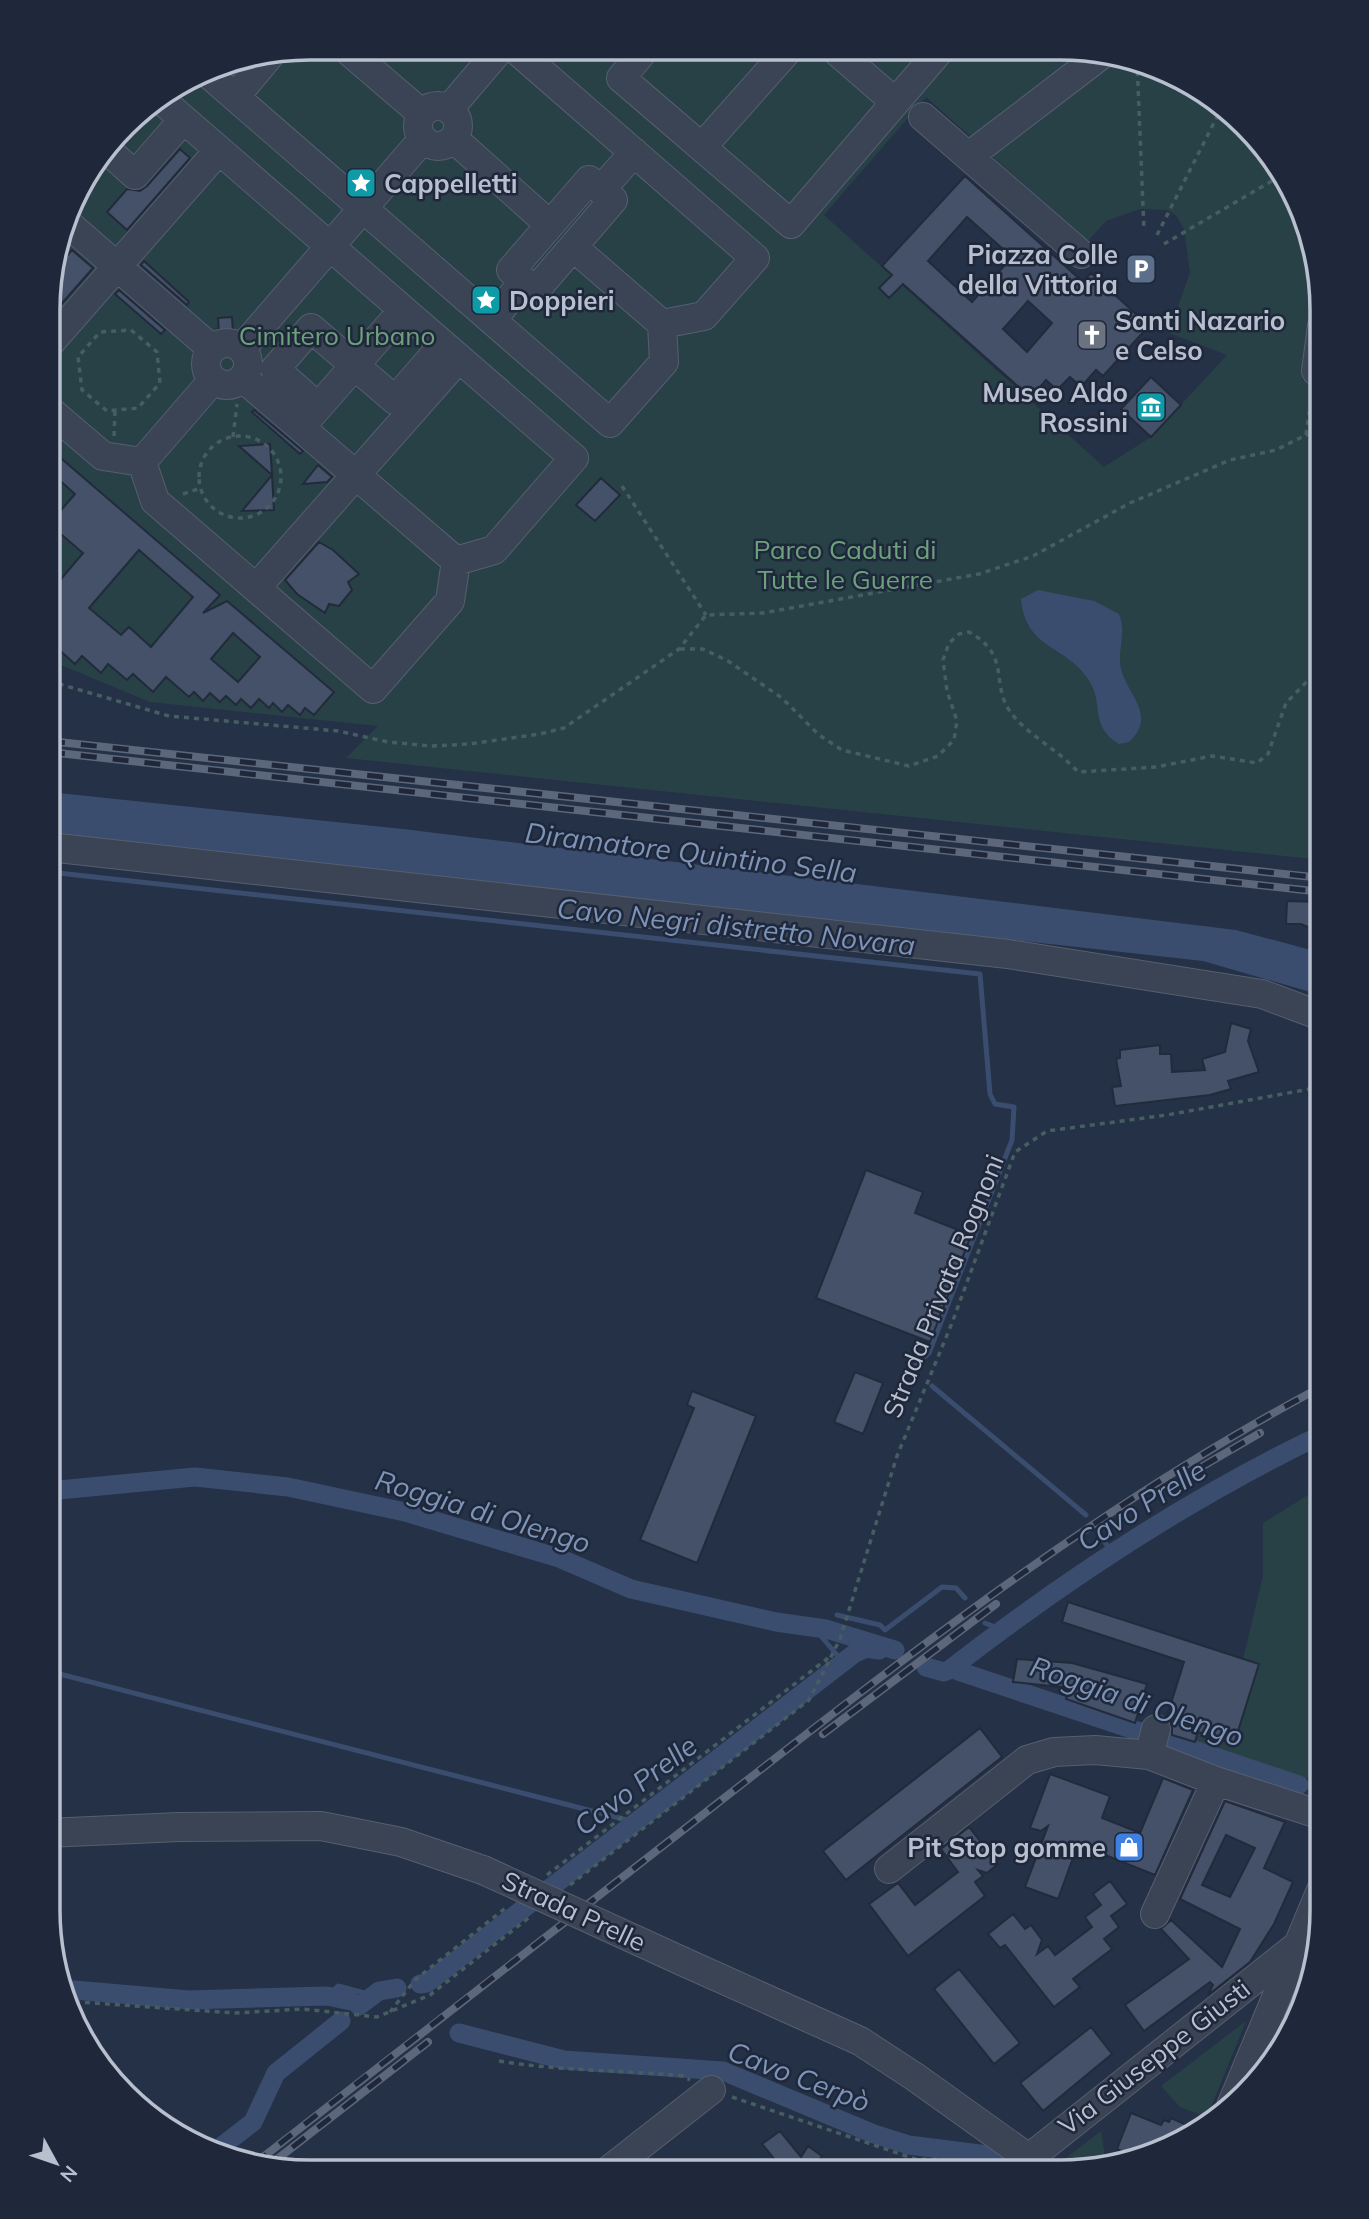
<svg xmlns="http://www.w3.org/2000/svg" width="1369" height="2219" font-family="Mulish,sans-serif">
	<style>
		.green { fill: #284147; fill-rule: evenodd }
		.water { fill: #3a4d6f }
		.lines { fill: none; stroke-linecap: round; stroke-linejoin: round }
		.stream { stroke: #3a4d6f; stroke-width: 5 }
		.canal { stroke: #3a4d6f; stroke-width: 19 }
		.building { fill: #445168; stroke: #212b3c; stroke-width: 2; fill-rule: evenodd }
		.minor-casing { stroke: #565f6f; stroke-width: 30 }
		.path { stroke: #465e62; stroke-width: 3.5; stroke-dasharray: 5 5; stroke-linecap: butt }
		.minor { stroke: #3a4455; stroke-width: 28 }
		.rail-casing { stroke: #5c677c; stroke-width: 8 }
		.rail { stroke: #1f283b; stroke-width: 5; stroke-dasharray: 16; stroke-linecap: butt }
		.minor-bridge-casing { stroke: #565f6f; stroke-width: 30; stroke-linecap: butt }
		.minor-bridge { stroke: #3a4455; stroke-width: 28 }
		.labels { text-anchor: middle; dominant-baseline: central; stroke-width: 5; stroke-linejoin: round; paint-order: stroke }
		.poi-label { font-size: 26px; font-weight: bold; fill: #b8bfce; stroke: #1f283b; text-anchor: start }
		.park-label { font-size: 26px; fill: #6da17c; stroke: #1f283b }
		.street-label { font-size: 26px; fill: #b8bfce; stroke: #1f283b }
		.water-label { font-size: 28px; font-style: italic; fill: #7d93b7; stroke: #1f283b }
		.rim { fill: none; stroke: #b8bfce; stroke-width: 3.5 }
	</style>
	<rect width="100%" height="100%" fill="#253146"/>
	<path class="green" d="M310,47L1094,50C1116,55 1140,59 1161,68C1240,102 1308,181 1314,269C1316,301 1306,348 1302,380L1322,385V860L346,758L378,726L150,702L49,660V276L74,193L136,113L210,67ZM926,97L1088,241L1106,221L1140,209L1167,210L1176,215L1184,229L1190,272L1169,333L1227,355L1151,437L1104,467L824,215Z
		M1321,1487V1783L1195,1742L1198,1732L1234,1743L1259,1665L1243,1659L1263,1576V1523Z
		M1246,2021L1207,2117L1180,2107L1161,2086Z
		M1101,2131L1106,2163L1073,2169L1062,2161Z"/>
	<path class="water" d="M1038,590L1094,601L1119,614C1126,632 1119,645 1120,663C1122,691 1160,714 1129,742L1119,744C1088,725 1105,703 1088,679C1065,644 1026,650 1021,599Z
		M49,792L403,829L1236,930L1322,953L1321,995L1203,961L49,833Z"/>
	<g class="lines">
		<path class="stream" d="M49,872L980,974L990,1094L995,1104L1014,1107L1012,1140L929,1353L912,1369L916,1372
			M932,1386L1086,1515
			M1103,1540L1113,1553
			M837,1615L880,1625L885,1630L942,1587L956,1588L965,1598
			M985,1623L1002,1630
			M814,1628L843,1662
			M48,1671L635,1822
			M327,1996L338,1986L372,1995"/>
		<path class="canal" d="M48,1491L195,1477L288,1487L405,1512L559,1558L631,1589L776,1622L826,1629L895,1650
			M926,1667L944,1672L949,1670C1065,1580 1189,1498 1321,1435
			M958,1671L1299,1785
			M420,1984L427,1983L855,1653L866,1648L879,1650
			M63,1989L189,2000L327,1996L351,2001
			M359,2006L379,1991L397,1988
			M459,2033L564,2060L723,2071L874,2134L909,2145L995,2156
			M213,2153L253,2122L276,2073L341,2021"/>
	</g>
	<path class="building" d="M180,149L190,158L127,230L107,212L127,189L140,191L147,186Z
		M965,176L1083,282L1091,273L1149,326L1103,376L1096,370L1081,387L1070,377L1057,390L1046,380L1031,398L903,284L889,298L879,288L892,275L882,266ZM967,217L1012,257L972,302L928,261ZM1028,301L1052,323L1027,352L1003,329Z
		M72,250L93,268L49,318L50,275Z
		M144,261L189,302L187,305L141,265Z
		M119,290L165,330L161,334L115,294Z
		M232,317L233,332L219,333L218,318Z
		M1151,377L1181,405L1151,437L1121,409Z
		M254,410L303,451L300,454L252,412Z
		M270,444L272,475L239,446Z
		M49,448L220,595L203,613L227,601L334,692L314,715L305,708L300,715L288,705L282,712L273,703L269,708L259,699L251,708L241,699L236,705L226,696L220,702L210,693L203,701L194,692L189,697L166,677L153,692L133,674L127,680L108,664L101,673L82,656L75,664L49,641V579L56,585L83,553L49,524L75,494L49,471ZM139,550L193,597L151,647L129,627L121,635L89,608ZM233,633L260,657L238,682L211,659Z
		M318,465L332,477L327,482L303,484Z
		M272,475L274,510L242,511Z
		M601,478L620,495L595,521L576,505Z
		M319,542L333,550L359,574L348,582L352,590L339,606L329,604L325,613L297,594L285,580Z
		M1287,901L1320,902L1322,933L1301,924H1286Z
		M1231,1023L1251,1029L1248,1041L1259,1072L1228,1081L1231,1089L1210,1095L1115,1106L1112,1087L1121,1086L1116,1059L1120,1058V1050L1160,1045V1054H1171L1172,1072L1205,1070L1202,1059L1225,1052Z
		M866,1170L923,1192L915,1213L971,1235L930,1342L816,1298Z
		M855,1372L883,1383L863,1434L834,1422Z
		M692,1391L756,1416L697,1563L640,1540L694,1408L687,1405Z
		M1068,1602L1259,1664L1234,1744L1198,1732L1195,1742L1172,1735V1724L1167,1716L1184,1662L1062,1622Z
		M1017,1659L1072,1663L1147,1684L1135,1723L1066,1699L1071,1688L1013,1682Z
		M980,1728L1002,1757L846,1880L823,1851Z
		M1050,1774L1110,1796L1102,1818L1140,1833L1163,1778L1193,1790L1155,1875L1078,1844L1058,1899L1025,1887L1048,1826L1041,1831L1030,1828Z
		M1225,1801L1285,1822L1264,1868L1293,1882L1274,1924L1250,1962L1208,1995L1213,1985L1210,1982L1144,2031L1125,2005L1189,1959L1161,1929L1171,1920L1222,1967L1240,1929L1180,1899ZM1226,1835L1255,1848L1230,1897L1202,1885Z
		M969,1827L998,1864L987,1873L978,1870L983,1876L975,1882L985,1896L908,1956L869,1904L898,1883L915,1905L958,1872L941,1849Z
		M1110,1881L1127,1904L1111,1916L1119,1927L1104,1939L1112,1949L1073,1979L1080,1987L1054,2007L1005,1945L1000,1948L988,1934L1013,1914L1025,1929L1031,1925L1042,1940L1037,1954L1048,1946L1055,1955L1092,1927L1085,1917L1101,1905L1093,1894Z
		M959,1969L1020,2043L994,2064L934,1989Z
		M1091,2027L1112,2054L1043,2111L1020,2083Z
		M1131,2113L1161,2125L1164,2120L1169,2122L1171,2118L1198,2130L1159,2152L1135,2157L1117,2149Z
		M780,2131L801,2157L808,2146L822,2156L811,2171H784L762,2144Z"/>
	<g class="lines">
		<g class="minor-casing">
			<path id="minor" d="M344,47L421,113
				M646,48L621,78L791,224L941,49
				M834,49L895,102
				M204,70L610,423L664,362L662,324L704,316L755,258L514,48
				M235,97L270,55
				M418 126a20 20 0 1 1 40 0a20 20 0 1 1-40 0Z
				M449,109L501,48
				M923,117L1081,254
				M454,139L550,225
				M702,147L789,49
				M107,150L135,175L183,120
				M969,156L1105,52
				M589,180L613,200L535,291L511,270Z
				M601,190L634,152
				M66,222L212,349
				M573,247L662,324
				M492,320L524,281
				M206 364a21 21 0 1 1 42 0a21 21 0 1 1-42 0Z
				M49,344L219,150
				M242,348L422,140
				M1322,373L1316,371L1322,326
				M243,378L456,561
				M318,407L275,369L311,328L395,400L443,345
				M49,410L103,456L142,462
				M306,421L403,310
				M142,462L155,501L373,689L450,601L456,561L494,550L574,458L159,98
				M142,462L213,380
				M256,588L459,358
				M49,847L1008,954L1262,994L1321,1016
				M1149,1755L1156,1729
				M47,1833L179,1827L321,1826L401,1842L483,1870
				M889,1869L1027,1760L1054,1752L1095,1750L1149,1755L1216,1781L1321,1815
				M1155,1914L1216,1781
				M684,1962L860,2041L915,2077L1048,2172
				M1231,2106L1321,1890
				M609,2170L711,2090
				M1014,2170L1298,1945"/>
		</g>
		<path class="path" d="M1137,61L1144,231
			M1157,235L1223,105
			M1164,244L1282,175
			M131,330L157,352L160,383L138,408L107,411L82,390L78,357L100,332Z
			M1306,435L1322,434
			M114,436L115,411
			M199 477a41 41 0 1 1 82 0a41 41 0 1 1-82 0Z
			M233,437L237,404
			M622,486L706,615
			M183,494L201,488
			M680,649H703L728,661L782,698L819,735L842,750L909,766L938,756L954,740L957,721L947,691L943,660L949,643L959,634L969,632C1011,655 991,683 1009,710C1025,734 1058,749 1078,772L1156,767L1212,756L1257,763L1268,754L1286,703L1322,666
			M49,681L169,716L338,731L388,742L431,746L469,744L540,734L564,728L679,649L706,615L763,613L979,574L1033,556L1130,503L1230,460L1276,450L1306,435L1312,394
			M1311,1788L1321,1766
			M547,1875L832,1655
			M570,1885L809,1700L840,1639L897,1456L952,1323L1015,1152L1047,1131L1167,1115L1321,1087
			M65,2001L235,2013L303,2009L377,2017L430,1995L531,1916
			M390,2012L415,1980L508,1906
			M499,2061C560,2071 621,2070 683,2076L690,2080
			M732,2097L915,2159L960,2160L975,2172"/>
		<use href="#minor" class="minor"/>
		<g class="rail-casing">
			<path id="rail" d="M49,741L1322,878
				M49,752L1322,892
				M1203,1466L1260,1433
				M823,1734L996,1604
				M254,2164C404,2046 555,1930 705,1813C902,1659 1099,1505 1321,1387
				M267,2167L428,2042"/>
		</g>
		<use href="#rail" class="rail"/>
		<g class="minor-bridge-casing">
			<path id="minor-bridge" d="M483,1870L684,1962"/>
		</g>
		<use href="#minor-bridge" class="minor-bridge"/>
	</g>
	<defs>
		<g id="sight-square" transform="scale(1.575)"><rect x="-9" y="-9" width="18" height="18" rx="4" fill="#0f9aa8" stroke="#1f283b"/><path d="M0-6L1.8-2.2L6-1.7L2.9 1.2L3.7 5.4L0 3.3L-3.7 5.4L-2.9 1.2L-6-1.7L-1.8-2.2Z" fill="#fff"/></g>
		<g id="parking-square" transform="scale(1.575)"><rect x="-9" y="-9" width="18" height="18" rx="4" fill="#5c6f8a" stroke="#1f283b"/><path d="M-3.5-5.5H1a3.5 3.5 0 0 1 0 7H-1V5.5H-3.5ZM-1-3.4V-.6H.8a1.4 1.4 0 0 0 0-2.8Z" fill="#fff"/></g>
		<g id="church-square" transform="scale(1.575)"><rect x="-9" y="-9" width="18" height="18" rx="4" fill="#6b7280" stroke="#1f283b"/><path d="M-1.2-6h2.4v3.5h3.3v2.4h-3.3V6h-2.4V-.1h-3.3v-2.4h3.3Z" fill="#fff"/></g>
		<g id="museum-square" transform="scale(1.575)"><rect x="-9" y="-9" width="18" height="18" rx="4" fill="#0f9aa8" stroke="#1f283b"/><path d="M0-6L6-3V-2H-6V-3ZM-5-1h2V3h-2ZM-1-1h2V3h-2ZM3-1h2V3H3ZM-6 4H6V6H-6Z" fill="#fff"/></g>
		<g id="shop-square" transform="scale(1.575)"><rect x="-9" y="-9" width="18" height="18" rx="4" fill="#3f7fe0" stroke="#1f283b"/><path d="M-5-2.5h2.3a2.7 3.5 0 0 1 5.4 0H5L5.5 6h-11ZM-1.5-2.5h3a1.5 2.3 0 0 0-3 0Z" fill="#fff"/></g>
	</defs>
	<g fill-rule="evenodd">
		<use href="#sight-square" x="361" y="183"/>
		<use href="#parking-square" x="1141" y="269"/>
		<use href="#sight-square" x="486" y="300"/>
		<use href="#church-square" x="1092" y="335"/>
		<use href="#museum-square" x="1151" y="407"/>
		<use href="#shop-square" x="1129" y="1847"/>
	</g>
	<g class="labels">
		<g class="poi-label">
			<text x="384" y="183">Cappelletti</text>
			<text x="1118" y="254" text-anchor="end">Piazza Colle<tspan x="1118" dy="30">della Vittoria</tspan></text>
			<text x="509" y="300">Doppieri</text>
			<text x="1115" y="320">Santi Nazario<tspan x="1115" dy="30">e Celso</tspan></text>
			<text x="1128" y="392" text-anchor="end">Museo Aldo<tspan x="1128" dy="30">Rossini</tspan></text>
			<text x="1106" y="1847" text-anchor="end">Pit Stop gomme</text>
		</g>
		<g class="park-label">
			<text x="337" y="335">Cimitero Urbano</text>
			<text x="845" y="549">Parco Caduti di<tspan x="845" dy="30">Tutte le Guerre</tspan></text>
		</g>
		<g class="street-label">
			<text transform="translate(943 1286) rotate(-68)">Strada Privata Rognoni</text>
			<text transform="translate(574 1911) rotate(25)">Strada Prelle</text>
			<text transform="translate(1154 2057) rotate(-38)">Via Giuseppe Giusti</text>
		</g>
		<g class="water-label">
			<text transform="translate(691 852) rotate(7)">Diramatore Quintino Sella</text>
			<text transform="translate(736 926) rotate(6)">Cavo Negri distretto Novara</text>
			<text transform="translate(1141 1505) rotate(-32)">Cavo Prelle</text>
			<text transform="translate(483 1511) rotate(17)">Roggia di Olengo</text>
			<text transform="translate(1137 1701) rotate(19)">Roggia di Olengo</text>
			<text transform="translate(635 1785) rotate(-37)">Cavo Prelle</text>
			<text transform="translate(799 2076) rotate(21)">Cavo Cerpò</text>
		</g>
	</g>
	<path d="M0 0H1369V2219H0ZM310 60H1060A250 250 0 0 1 1310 310V1910A250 250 0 0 1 1060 2160H310A250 250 0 0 1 60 1910V310A250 250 0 0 1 310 60Z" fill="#1f283b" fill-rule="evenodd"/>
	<path class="rim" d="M310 60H1060A250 250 0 0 1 1310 310V1910A250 250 0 0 1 1060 2160H310A250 250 0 0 1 60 1910V310A250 250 0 0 1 310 60Z"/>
	<g transform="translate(56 2163) rotate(130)" stroke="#1f283b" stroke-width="5" paint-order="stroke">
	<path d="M0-5L12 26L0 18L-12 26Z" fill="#b8bfce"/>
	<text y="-10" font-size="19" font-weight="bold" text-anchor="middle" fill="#b8bfce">N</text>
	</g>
</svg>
